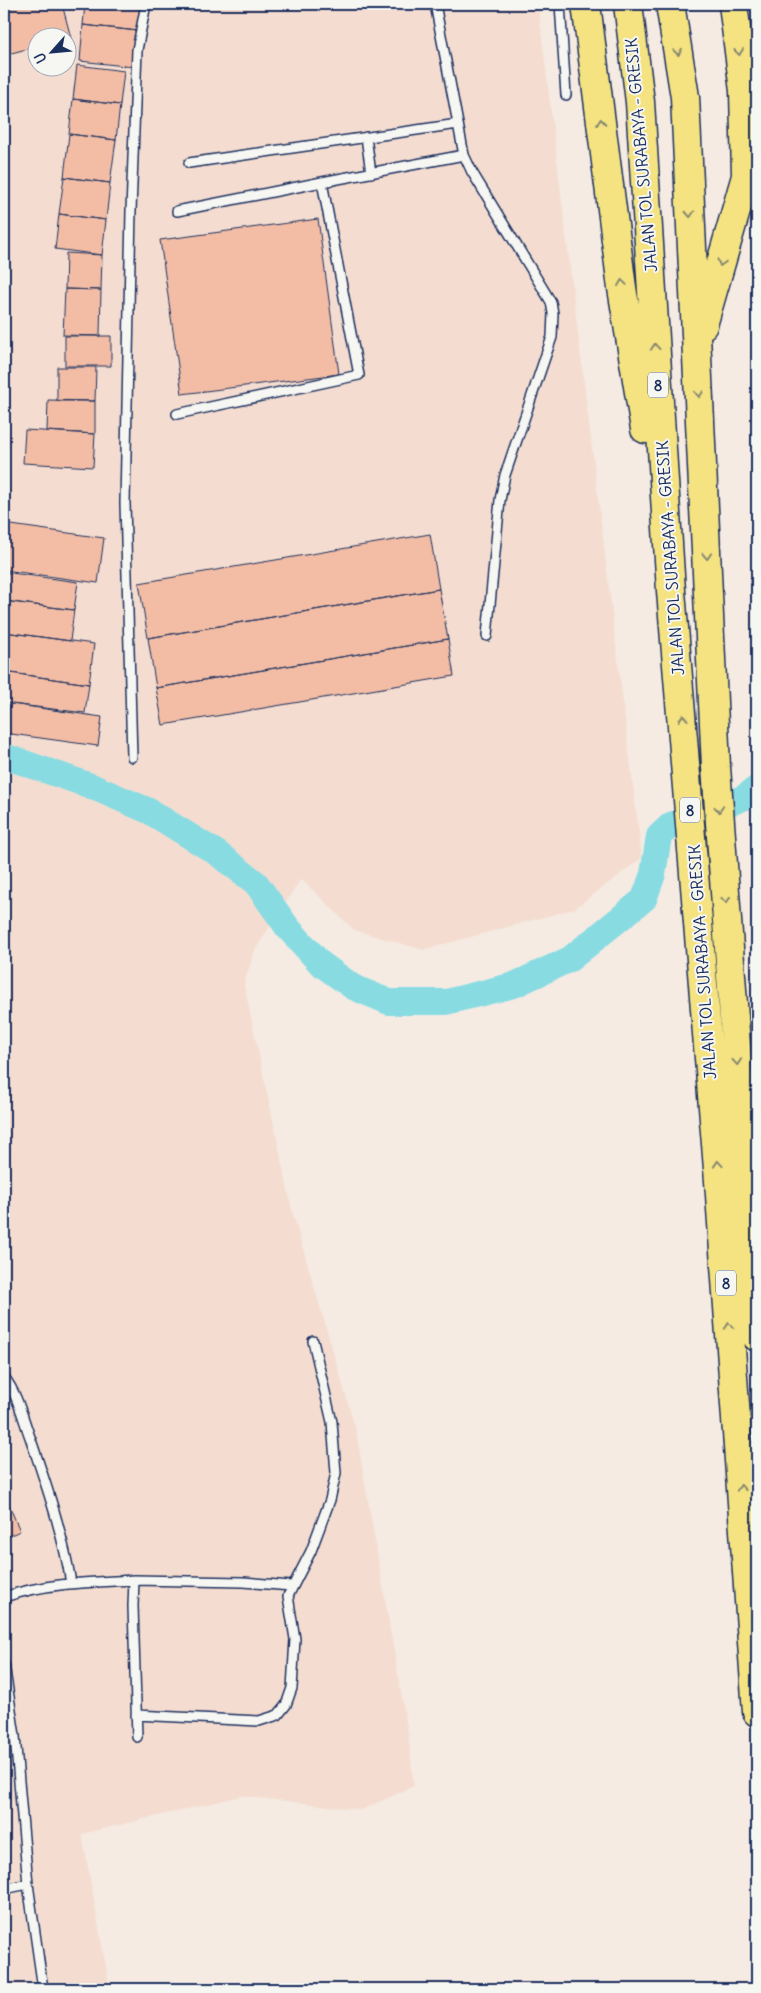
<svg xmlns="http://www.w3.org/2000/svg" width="761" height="1993" font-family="Delius,sans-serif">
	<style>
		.built { fill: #f4ddd0; fill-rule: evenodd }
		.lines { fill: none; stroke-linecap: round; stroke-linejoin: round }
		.river { stroke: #89dbe2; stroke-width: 26 }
		.building { fill: #f3bda5; stroke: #1b2f5e }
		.service-casing { stroke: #1b2f5e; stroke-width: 12 }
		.motorway-casing { stroke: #1b2f5e; stroke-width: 31 }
		.service { stroke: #f6f6f2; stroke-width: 9 }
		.motorway { stroke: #f5e382; stroke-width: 28 }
		.oneway { stroke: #888970 }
		.labels { text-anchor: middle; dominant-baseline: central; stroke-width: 4; stroke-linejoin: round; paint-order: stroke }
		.shield { fill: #f6f6f2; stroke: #5d6b8a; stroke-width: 1 }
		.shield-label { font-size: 15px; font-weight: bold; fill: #1b2f5e }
		.street-label { font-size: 16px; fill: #1b2f5e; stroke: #f6f6f2 }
	</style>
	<rect width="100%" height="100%" fill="#f5ebe3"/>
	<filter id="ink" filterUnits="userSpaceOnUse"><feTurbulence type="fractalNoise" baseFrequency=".02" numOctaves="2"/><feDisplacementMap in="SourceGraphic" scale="10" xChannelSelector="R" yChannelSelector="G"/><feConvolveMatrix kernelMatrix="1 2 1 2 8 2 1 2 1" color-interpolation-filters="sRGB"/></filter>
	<g filter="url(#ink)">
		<path class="built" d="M4,4H538L642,858L574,909L423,950L354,930L301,879L255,950L244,984L293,1214L356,1430L408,1733L414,1786L362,1810L242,1796L82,1834L110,1989H4ZM38,38H68V68H38Z"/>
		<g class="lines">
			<path class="river" d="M4,756L91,786L149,811L217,853L256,883L288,928L320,963L353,987L389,1002H446L514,985L570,959L644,899L653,874L659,836L671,825L743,798L757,788"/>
		</g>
		<path class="building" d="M4,4H62L71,38H38V46L4,55Z
			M85,4H141L138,31L83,25Z
			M83,25L138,31L134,67L80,61Z
			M77,65L124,71L120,105L73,99Z
			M73,99L120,105L116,140L69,134Z
			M69,134L116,140L110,183L64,177Z
			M64,177L110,183L106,220L59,214Z
			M59,214L106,220L102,255L55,249Z
			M318,219L339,374L182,394L160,240Z
			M66,253L102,255L101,290L65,289Z
			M65,289L101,290L100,336L63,335Z
			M65,336H111V366H65Z
			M57,367H96L95,401H57Z
			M48,400L95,401V434L47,431Z
			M25,430L95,434L93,467L23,463Z
			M4,524L104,538L98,583L4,570Z
			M430,534L439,589L148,638L139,583Z
			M4,572L78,582L74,610L4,601Z
			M439,589L448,639L156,688L148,638Z
			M4,601L74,610L70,641L4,632Z
			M4,632L94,644L89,684L4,672Z
			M448,639L454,676L163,725L156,688Z
			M4,672L89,684L85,713L4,703Z
			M4,703L102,717L98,746L4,733Z
			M4,1493L20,1531L4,1538Z"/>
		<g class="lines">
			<g class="service-casing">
				<path id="service" d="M435,4L464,155L472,172L551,302L553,313L552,337L505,475L500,500L487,636
					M560,4L566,95
					M366,137L371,173
					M189,163L458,124
					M177,211L322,182
					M177,414L359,375L322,182L464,155
					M132,757L125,503L131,211L137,50L146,4
					M4,1377C18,1395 23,1419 31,1440C47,1487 63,1534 71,1583
					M134,1580L243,1582L291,1586
					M4,1597C46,1583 90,1582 134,1580L133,1606L137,1737
					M4,1664L15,1736L28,1884L43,1989
					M136,1715L259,1721L278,1715L286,1705L292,1688L295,1639L288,1596L311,1551L330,1500L336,1473L332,1422L313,1341
					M4,1889L28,1884"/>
			</g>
			<g class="motorway-casing">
				<path id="motorway" d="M586,4L622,288L645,429
					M628,4L640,102L671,591L719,1181L757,1712
					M670,4L685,97L716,767L757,1337
					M703,325L746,176L744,91L733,4"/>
			</g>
			<use href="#service" class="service"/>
			<use href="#motorway" class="motorway"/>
		</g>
		<defs><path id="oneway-chevron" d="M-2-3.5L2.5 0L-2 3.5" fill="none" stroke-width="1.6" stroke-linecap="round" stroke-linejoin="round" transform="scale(1.25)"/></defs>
		<g class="oneway">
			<use href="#oneway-chevron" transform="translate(678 52) rotate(81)"/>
			<use href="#oneway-chevron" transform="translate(739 52) rotate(83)"/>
			<use href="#oneway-chevron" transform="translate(601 122) rotate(-97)"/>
			<use href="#oneway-chevron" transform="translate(690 214) rotate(87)"/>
			<use href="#oneway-chevron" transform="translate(721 263) rotate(106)"/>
			<use href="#oneway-chevron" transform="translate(622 283) rotate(-98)"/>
			<use href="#oneway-chevron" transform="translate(655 347) rotate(-94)"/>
			<use href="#oneway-chevron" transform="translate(699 394) rotate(87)"/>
			<use href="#oneway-chevron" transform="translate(707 556) rotate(87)"/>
			<use href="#oneway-chevron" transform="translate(683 718) rotate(-95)"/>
			<use href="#oneway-chevron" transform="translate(719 809) rotate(86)"/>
			<use href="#oneway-chevron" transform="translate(726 900) rotate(86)"/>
			<use href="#oneway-chevron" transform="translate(737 1062) rotate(86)"/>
			<use href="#oneway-chevron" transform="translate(718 1164) rotate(-94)"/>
			<use href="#oneway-chevron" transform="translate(729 1326) rotate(-94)"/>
			<use href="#oneway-chevron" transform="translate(741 1488) rotate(-94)"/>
		</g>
	</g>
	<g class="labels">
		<g class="shield">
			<rect x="648" y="372.5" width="20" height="25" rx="4"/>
			<rect x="680" y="797.5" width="20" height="25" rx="4"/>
			<rect x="716" y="1270.5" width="20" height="25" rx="4"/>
		</g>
		<g class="shield-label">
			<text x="658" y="385">8</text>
			<text x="690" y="810">8</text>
			<text x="726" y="1283">8</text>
		</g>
		<g class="street-label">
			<text transform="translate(641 155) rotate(-95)">JALAN TOL SURABAYA - GRESIK</text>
			<text transform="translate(670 558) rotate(-94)">JALAN TOL SURABAYA - GRESIK</text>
			<text transform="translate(702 962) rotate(-94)">JALAN TOL SURABAYA - GRESIK</text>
		</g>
	</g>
	<rect width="761" height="1993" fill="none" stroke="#f6f6f2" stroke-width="20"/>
	<rect x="10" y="10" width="741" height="1973" fill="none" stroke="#1b2f5e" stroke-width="2" filter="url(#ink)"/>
	<g transform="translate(52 52) rotate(243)"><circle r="24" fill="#f6f6f2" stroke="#9ea6b7"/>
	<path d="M0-4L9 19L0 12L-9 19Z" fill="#1b2f5e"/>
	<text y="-8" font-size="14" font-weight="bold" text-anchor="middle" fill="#1b2f5e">U</text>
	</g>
</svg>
